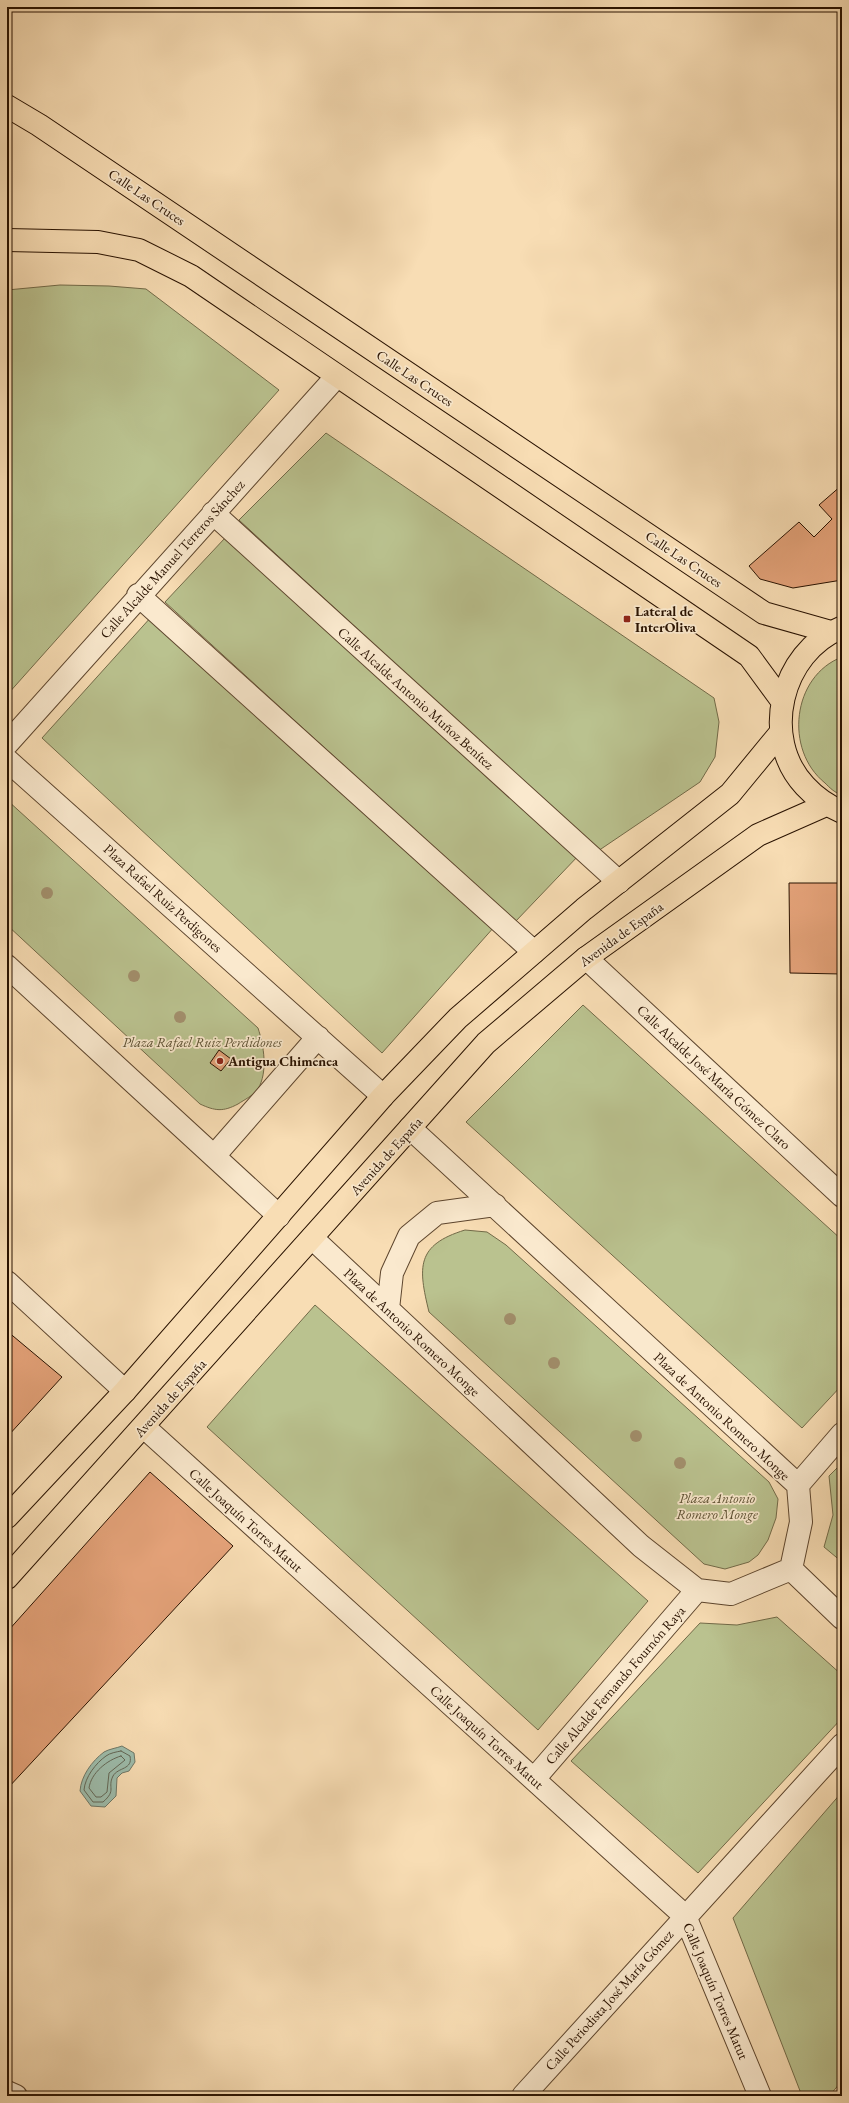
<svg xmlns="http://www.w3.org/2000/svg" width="849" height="2103" font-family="'EB Garamond',serif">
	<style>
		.green { fill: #bac28f; stroke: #726a48 }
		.water { fill: #9dbcab; stroke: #6f7867 }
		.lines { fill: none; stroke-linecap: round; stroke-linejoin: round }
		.shore { stroke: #636756; stroke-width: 1 }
		.building { fill: #e4a279; stroke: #291200 }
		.minor-casing { stroke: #5d452d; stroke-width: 24 }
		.major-casing { stroke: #291200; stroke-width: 24 }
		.minor { stroke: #fae9ce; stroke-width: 22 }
		.major { stroke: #f8ddb4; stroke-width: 22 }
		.tree { fill: #a28f6c }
		.poi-dot { fill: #8f2418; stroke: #fae9ce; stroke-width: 1.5 }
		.labels { text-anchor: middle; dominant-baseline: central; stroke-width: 3.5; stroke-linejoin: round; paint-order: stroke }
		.street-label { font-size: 14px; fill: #291200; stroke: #fae9ce }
		.poi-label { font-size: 14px; font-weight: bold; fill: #291200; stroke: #fae9ce; text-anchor: start }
		.park-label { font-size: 14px; font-style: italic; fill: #5c5032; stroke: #fae9ce }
	</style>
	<rect width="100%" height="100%" fill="#f8ddb4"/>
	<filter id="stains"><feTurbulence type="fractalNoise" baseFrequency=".005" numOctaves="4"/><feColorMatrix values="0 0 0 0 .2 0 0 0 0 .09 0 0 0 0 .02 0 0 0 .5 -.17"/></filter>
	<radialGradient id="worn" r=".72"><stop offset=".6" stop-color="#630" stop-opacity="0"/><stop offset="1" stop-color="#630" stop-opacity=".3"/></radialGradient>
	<path class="green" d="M60,285L109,286L146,289L279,390L7,695V290Z
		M326,433L714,698L719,722L715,757L700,782L598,851L239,520Z
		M225,538L580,854L515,922L165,602Z
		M152,616L495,926L382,1053L42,738Z
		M842,657V795C835,793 830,788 825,783C784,750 792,676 842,657Z
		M7,800L258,1028C264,1046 268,1072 258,1089C254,1095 244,1100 238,1104C223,1112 215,1111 200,1104L7,925Z
		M583,1005L842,1240V1385L802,1428L466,1122Z
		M465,1230L487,1232L506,1245L769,1482L778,1499L776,1518L768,1540L758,1555L749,1562L725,1569L704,1564L429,1312C418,1267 416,1245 465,1230Z
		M315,1305L648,1601L538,1730L207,1427Z
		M842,1463V1562L824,1547L833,1515L829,1476Z
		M777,1617L842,1675V1718L698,1873L571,1761L700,1623L737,1625Z
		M842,1792V2081L829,2096H802L733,1918Z"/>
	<path class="water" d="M122,1746L134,1753L135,1762L129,1771L122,1773L117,1778L116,1796L105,1807L91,1806L80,1791C81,1776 92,1761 104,1752C109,1749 117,1748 122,1746Z"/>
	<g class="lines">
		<path class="shore" d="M121,1751L130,1756C133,1770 118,1767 113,1776C107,1788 117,1790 103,1802H93L84,1790C85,1777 96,1763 106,1756C110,1753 116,1752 121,1751Z
			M121,1756L125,1760L109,1773L107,1792L101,1797H96L89,1788C91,1773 107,1760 121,1756Z"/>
	</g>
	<path class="building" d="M842,485V580L793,588L760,579L749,566L799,522L814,537L832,519L819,505Z
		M789,883H842V974L790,973Z
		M219,1050L231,1059L221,1071L210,1063Z
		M7,1331L62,1377L7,1437Z
		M150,1472L233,1546L7,1789V1632Z"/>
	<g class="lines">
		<g class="minor-casing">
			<path id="minor" d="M213,513L619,882
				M138,595L534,952
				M7,744L337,376
				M7,760L383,1096
				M586,958L842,1196
				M7,966L279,1216
				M410,1128L798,1485L801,1522L791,1569
				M214,1156L318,1037
				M312,1238L641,1546L697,1590L731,1594L791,1569
				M7,1282L125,1391
				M388,1309L392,1273L409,1236L437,1213L495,1205
				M144,1427L685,1916L760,2096
				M798,1485L842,1434
				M791,1569L842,1618
				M534,1779L697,1590
				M7,2092L16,2096
				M523,2096L842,1745"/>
		</g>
		<g class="major-casing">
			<path id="major" d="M7,106L39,125L764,613L831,632
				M7,240L98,242L139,250L191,276L749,656L782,701
				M841,628C781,652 760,738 805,786C816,798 828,806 842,812
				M7,1517L125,1391L383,1096L458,1018L584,909L730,794L781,732
				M7,1578L486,1043L586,958L758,835L826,805"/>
		</g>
		<use href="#minor" class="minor"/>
		<use href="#major" class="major"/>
	</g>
	<g class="tree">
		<circle cx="47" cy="893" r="6"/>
		<circle cx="134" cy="976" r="6"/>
		<circle cx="180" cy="1017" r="6"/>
		<circle cx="510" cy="1319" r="6"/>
		<circle cx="554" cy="1363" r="6"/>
		<circle cx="636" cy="1436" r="6"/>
		<circle cx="680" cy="1463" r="6"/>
	</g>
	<g class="poi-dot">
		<rect x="623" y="615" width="8" height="8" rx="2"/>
		<circle cx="220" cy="1061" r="4"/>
	</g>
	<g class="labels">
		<g class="street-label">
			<text transform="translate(147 197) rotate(34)">Calle Las Cruces</text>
			<text transform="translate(415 378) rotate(34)">Calle Las Cruces</text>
			<text transform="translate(172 559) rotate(-48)">Calle Alcalde Manuel Terreros Sánchez</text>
			<text transform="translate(684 559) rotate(34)">Calle Las Cruces</text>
			<text transform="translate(416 698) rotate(42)">Calle Alcalde Antonio Muñoz Benítez</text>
			<text transform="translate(163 898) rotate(42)">Plaza Rafael Ruiz Perdigones</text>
			<text transform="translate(621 934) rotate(-36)">Avenida de España</text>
			<text transform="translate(714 1077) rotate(43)">Calle Alcalde José María Gómez Claro</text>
			<text transform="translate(386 1156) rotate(-48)">Avenida de España</text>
			<text transform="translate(412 1332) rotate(43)">Plaza de Antonio Romero Monge</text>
			<text transform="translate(170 1398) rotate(-48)">Avenida de España</text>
			<text transform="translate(722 1416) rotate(43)">Plaza de Antonio Romero Monge</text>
			<text transform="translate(246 1520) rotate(42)">Calle Joaquín Torres Matut</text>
			<text transform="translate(615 1685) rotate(-49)">Calle Alcalde Fernando Fournón Raya</text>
			<text transform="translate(487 1737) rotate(42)">Calle Joaquín Torres Matut</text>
			<text transform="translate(716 1991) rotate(67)">Calle Joaquín Torres Matut</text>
			<text transform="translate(609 2000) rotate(-48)">Calle Periodista José María Gómez</text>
		</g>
		<g class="poi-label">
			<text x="635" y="611">Lateral de<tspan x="635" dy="16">InterOliva</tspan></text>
			<text x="228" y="1061">Antigua Chimenea</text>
		</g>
		<g class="park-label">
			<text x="202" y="1042">Plaza Rafael Ruiz Perdidones</text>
			<text x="717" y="1498">Plaza Antonio<tspan x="717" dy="16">Romero Monge</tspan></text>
		</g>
	</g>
	<rect width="849" height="2103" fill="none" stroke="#f8ddb4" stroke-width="24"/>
	<rect x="8" y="8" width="833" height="2087" fill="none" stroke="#291200" stroke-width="2"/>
	<rect x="12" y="12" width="825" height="2079" fill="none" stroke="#291200"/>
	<rect width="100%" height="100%" filter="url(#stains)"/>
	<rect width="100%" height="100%" fill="url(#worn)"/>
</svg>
